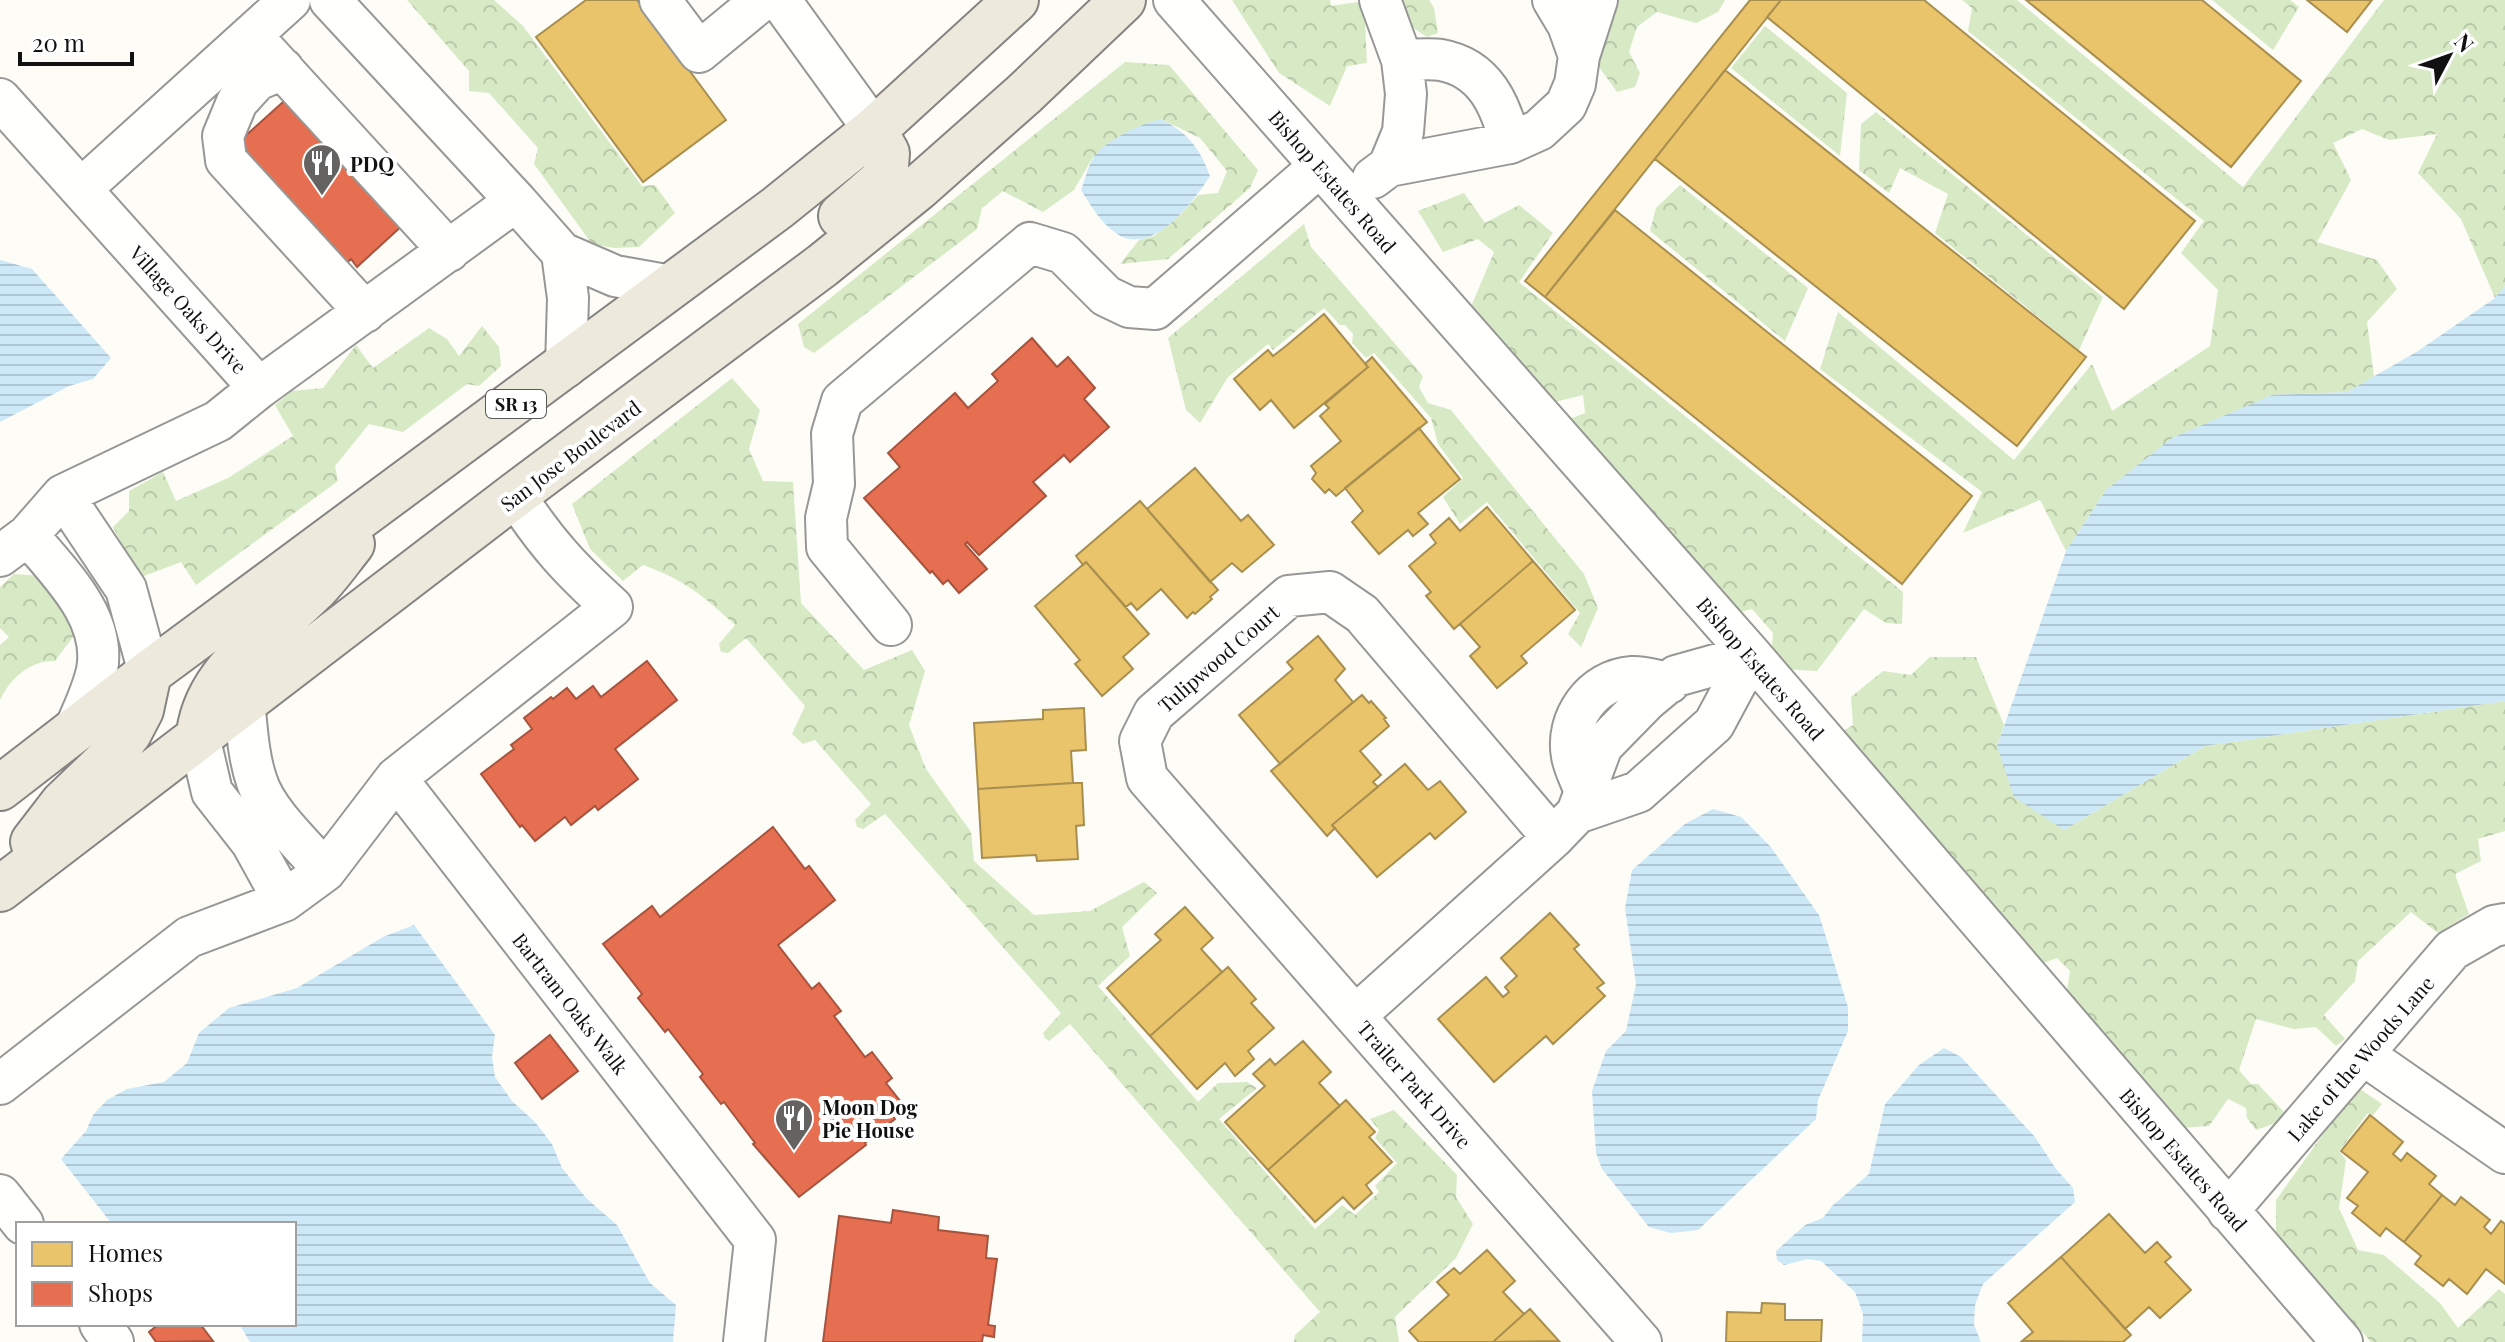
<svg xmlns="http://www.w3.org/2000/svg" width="2505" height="1342" font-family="'Playfair Display',serif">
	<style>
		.forest { fill: url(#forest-crowns) }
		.water { fill: url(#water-rules) }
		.homes { fill: #e9c46a; stroke: #a88e4f; stroke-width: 2 }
		.shops { fill: #e76f51; stroke: #a7533e; stroke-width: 2 }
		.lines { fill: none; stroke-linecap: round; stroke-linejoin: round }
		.minor-casing { stroke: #979795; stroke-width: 44 }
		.major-casing { stroke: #858482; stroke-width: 48 }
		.minor { stroke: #fffffe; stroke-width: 40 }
		.major { stroke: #ede9dc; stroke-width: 44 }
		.labels { text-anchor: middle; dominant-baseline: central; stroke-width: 8; stroke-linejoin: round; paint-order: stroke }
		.shield { fill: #fff; stroke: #585858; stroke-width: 2 }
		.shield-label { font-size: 18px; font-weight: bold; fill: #111 }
		.poi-label { font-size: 20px; font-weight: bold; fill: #111; stroke: #fff; text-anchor: start }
		.street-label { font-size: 20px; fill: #111; stroke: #fff }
	</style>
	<defs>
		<pattern id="forest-crowns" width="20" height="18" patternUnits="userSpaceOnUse" patternTransform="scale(2)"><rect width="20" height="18" fill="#d8eac5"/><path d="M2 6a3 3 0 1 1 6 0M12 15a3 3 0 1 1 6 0" fill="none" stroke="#b8c8a8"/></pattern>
		<pattern id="water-rules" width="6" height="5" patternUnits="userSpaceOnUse" patternTransform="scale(2)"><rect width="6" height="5" fill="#cde8f7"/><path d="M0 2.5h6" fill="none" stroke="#afc6d3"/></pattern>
	</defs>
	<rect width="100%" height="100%" fill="#fdfcf7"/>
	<path class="forest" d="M407,0H494L523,26L642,186L655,185L675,213L639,247L614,248L592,244L534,164L538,148L489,93L469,91V71Z
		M1232,0H1330L1331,6L1364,1L1367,63L1347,66L1330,106L1279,73Z
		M1396,0H1429L1434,8L1438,33L1427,37L1397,17Z
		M1610,0H1725L1718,12L1696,23L1657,12L1637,27L1629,52L1640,73L1635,87L1617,92L1594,60Z
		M1962,0H2017L2243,187L2384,0H2505V286L2495,298L2461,219L2418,173L2437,134L2389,140L2362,129L2333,143L2351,180L2317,242L2377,260L2397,289L2367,322L2374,377L2347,392L2272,395L2106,490L2066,551L2040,500L1963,533L1982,492L1820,369L1838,312L2014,460L2092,364L2112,411L2210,346L2218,290L2181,253L2204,221L1968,31L1972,8Z
		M2212,0H2290L2299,7L2273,50Z
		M1765,26L1847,93L1840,156L1731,68Z
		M1125,62L1169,65L1258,170L1250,188L1168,259L1120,264L1139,240L1154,236L1180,215L1198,195L1218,193L1227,171L1200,138L1161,119L1093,157L1074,190L1043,212L1003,191L982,208L977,229L814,353L804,347L798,324Z
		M1876,112L2103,297L2079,350L1935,233L1948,194L1900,168L1889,193L1859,170L1861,124Z
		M1680,185L1808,288L1785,341L1650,231L1656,208Z
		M1464,193L1485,223L1519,205L1553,233L1519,282L1903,592L1902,624L1886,623L1864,609L1817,671L1783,669L1771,656L1773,633L1752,609L1737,613L1570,419L1585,413L1583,395L1551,403L1470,309L1494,252L1478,239L1443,252L1418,211Z
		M1304,224L1311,247L1423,376L1419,387L1428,403L1451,410L1584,574L1598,608L1581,647L1568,634L1580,613L1487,502L1460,524L1443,497L1463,478L1438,444L1431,418L1374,353L1366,358L1352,343L1353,334L1345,325H1340L1324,308L1273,350L1268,344L1228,377L1200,423L1186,410L1168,338Z
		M482,326L499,347L501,366L479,386L467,384L403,432L369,424L335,466L338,481L196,585L181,562L139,578L113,527L129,511V491L163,472L176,501L228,478L293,436L275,405L292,391L323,388L356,345L373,368L429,328L447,339L459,356Z
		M732,378L760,410L749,449L763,481L793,482L801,603L864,670L912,650L925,671L909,725L926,769L971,832L974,861L1034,915L1090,911L1144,882L1157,893L1122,927L1130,956L1098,986L1198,1102L1218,1083L1247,1082L1257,1088L1219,1119L1315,1229L1342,1205L1355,1215L1379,1192L1375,1186L1397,1163L1375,1138L1379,1130L1370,1119L1394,1110L1457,1175L1456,1197L1473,1224L1456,1258L1395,1317L1399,1342H1294L1295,1335L1320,1312L1070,1024L1049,1041L1045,1038L1043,1033L1061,1013L885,814L863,829L857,827L855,820L871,804L815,740L803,744L792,734L805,706L746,638L728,653L721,652L719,644L735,625C702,595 685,580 643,565L623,581L590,549L572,504Z
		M14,574L42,576L79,629L55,661C31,660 10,678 0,700V645L9,637L0,628V587Z
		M1930,657H1976L2004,725L1997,746L2064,830L2205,746L2505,701V831L2478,839L2481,861L2455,874L2469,914L2438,933L2411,912L2358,961L2355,981L2324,1015L2345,1039L2336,1046L2316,1027L2294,1029L2256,1019L2239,1070L2251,1084H2258L2284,1112L2276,1123L2256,1130L2247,1118L2246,1108L2228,1099L2209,1126L2180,1128L2067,991L2070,971L2057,958L2038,965L1838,734L1853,725L1851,697L1883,671L1911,675Z
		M2357,1087L2382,1104L2373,1115L2368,1113L2339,1151L2346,1160L2339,1208L2358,1250L2384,1255L2440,1303L2458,1328L2499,1289L2505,1294V1342H2371L2276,1234V1200Z"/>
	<path class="water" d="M1161,119C1188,133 1200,148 1210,176C1193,202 1153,257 1117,234C1101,223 1091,206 1081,190C1085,180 1087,169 1092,160C1101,142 1142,123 1161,119Z
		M0,260L32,269L111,358L93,379L69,386L0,422Z
		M2505,286V701L2205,746L2064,830L2014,797L1997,746L2066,551L2106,490L2172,438L2272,395L2347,392L2418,351L2495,298Z
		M1713,809L1741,817L1770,846L1819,915L1848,1007V1031L1818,1100L1816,1119L1698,1230L1671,1233L1649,1227L1602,1169L1596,1153L1592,1091L1606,1051L1626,1031L1636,984L1625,908L1632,870L1685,824Z
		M414,925L495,1035L492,1057L495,1077L512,1101L535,1122L552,1144L562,1168L586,1198L617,1225L650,1283L676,1305L673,1342H250L239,1324H294V1224H112L61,1159L86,1131L93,1115L107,1100L127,1089L164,1082L187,1063L199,1033L229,1008L297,988L383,937Z
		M1944,1048L1961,1057L2035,1137L2056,1169L2073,1188L2075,1202L1983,1284L1975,1305L1974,1325L1981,1342H1862L1863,1314L1855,1292L1821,1261L1808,1259L1784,1265L1777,1260L1776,1251L1805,1225L1823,1218L1832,1206L1869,1174L1885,1104L1919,1065Z"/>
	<path class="homes" d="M586,0H637L726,120L643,182L536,37Z
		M1750,0H1781L1545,297L1525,281Z
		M1781,0H1924L2195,221L2124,309L1767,17Z
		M2026,0H2202L2301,81L2231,167Z
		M2307,0H2372L2347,32Z
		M1725,70L2086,357L2017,446L1655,159Z
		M1615,210L1972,496L1902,584L1545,297Z
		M1324,314L1368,367L1294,428L1271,400L1260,410L1234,379L1268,350L1273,356L1286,346Z
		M1372,357L1427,422L1336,496L1329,489L1325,493L1312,479L1316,473L1311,466L1341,441L1320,416L1329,408L1325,404L1368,367L1365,364Z
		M1419,428L1460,479L1418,513L1428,524L1413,536L1408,530L1379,554L1352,522L1363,511L1345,488Z
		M1195,468L1241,521L1248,515L1274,545L1242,572L1232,563L1210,582L1147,509Z
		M1140,501L1218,590L1210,597L1212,599L1195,614L1193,612L1187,618L1161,589L1137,610L1131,603L1126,607L1086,562L1083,565L1076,556Z
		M1487,507L1533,561L1454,629L1426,596L1431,592L1409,566L1436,543L1430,535L1449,518L1460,531Z
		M1533,561L1575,610L1521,656L1527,663L1497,688L1470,656L1480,647L1460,624Z
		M1086,562L1149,634L1123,657L1133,669L1102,696L1075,664L1080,660L1035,606Z
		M1318,636L1345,669L1335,680L1353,702L1280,764L1239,715L1293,669L1287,662Z
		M1362,695L1369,703L1371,701L1386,718L1384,719L1389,726L1360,751L1381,775L1373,782L1378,787L1332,825L1335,828L1327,836L1271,771Z
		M1084,708L1086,750L1071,751L1073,783L978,789L974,723L1043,719V710Z
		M1405,764L1428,790L1440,781L1466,812L1435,839L1430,833L1377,877L1332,825Z
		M1073,783H1082L1084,825L1076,826L1078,859L1037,861L1036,855L982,858L978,789Z
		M1185,907L1213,938L1201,949L1222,972L1150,1036L1107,988L1161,940L1155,934Z
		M1550,913L1579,945L1574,949L1604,983L1597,988L1605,996L1553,1044L1546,1036L1494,1082L1438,1019L1486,977L1503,997L1509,992L1505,987L1517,976L1501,958Z
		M1228,967L1256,999L1251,1003L1274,1028L1248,1051L1254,1059L1235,1076L1225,1063L1197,1089L1150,1036Z
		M1303,1041L1331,1072L1319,1083L1340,1106L1268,1170L1225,1122L1265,1086L1253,1074L1270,1059L1275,1065Z
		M1346,1100L1375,1132L1369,1137L1392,1162L1366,1185L1372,1193L1354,1209L1343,1197L1315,1222L1268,1170Z
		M2370,1115L2403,1142L2393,1154L2401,1161L2407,1153L2436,1176L2429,1184L2442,1195L2404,1242L2386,1228L2380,1236L2352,1213L2358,1206L2347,1198L2368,1172L2341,1151Z
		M2442,1195L2455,1205L2461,1197L2490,1220L2484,1227L2491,1234L2501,1221L2505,1224V1284L2486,1269L2467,1294L2449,1279L2443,1286L2415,1264L2421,1256L2404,1242Z
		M2109,1214L2145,1253L2157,1242L2171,1257L2165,1262L2191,1290L2160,1318L2149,1307L2125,1329L2061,1257Z
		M1487,1250L1515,1281L1503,1292L1524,1314L1493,1342H1419L1409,1331L1449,1295L1437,1282L1454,1268L1460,1274Z
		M2061,1257L2131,1335L2123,1342L2022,1341L2033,1332L2008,1303Z
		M1762,1303L1785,1304V1320H1822L1821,1342H1726L1727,1312L1761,1313Z
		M1530,1309L1559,1341L1493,1342L1524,1314Z"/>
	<path class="shops" d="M292,94L404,224L357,267L351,259L337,272L232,148Z
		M1032,338L1057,367L1068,357L1095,388L1084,399L1109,427L1070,462L1064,455L1033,482L1046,496L979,555L967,542L965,544L987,569L959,593L948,580L943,584L932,571L930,573L864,498L900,467L888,453L955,393L968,408L998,381L992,374Z
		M647,661L677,700L615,749L638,779L598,810L595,806L571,825L565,817L535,841L522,825L520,827L481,774L514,749L511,745L532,729L524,718L551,697L553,699L567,688L576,699L593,686L601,697Z
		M773,827L805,869L809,866L835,900L778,945L812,989L819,983L841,1011L834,1016L865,1057L872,1052L892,1078L886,1083L905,1107L893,1116L895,1119L865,1143L866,1145L799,1197L753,1144L755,1143L724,1102L721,1104L700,1077L703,1074L668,1029L665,1032L638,998L642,994L603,944L652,906L660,917Z
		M550,1035L578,1071L542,1099L515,1063Z
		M893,1210L939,1217L938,1230L988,1236L986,1258L997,1259L988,1325L995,1326L994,1337L983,1335L982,1342H823L839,1216L891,1223Z
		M159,1324H200L213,1341L156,1342L149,1332Z"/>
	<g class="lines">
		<g class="minor-casing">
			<path id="minor" d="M660,0L699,52L762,0
				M780,0L874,130
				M1174,0L1751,655L2342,1342
				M251,35L449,251
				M1579,56L1597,0
				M1402,60C1415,60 1429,58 1441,60C1485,68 1501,105 1510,143
				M283,69L257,80L237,102L223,136L226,160L365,312
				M0,99L259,388L218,421L63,495L28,535L0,556
				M1389,166L1510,143L1539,130L1566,105L1575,84L1579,56L1568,25L1553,0
				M1373,178L1389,166L1403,132L1406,94L1402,60L1380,0
				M81,189L290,0
				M516,201L562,253L615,276L671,286
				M562,253L568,298L566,367
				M259,388L516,201L330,0
				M63,495L126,589L149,673
				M28,535C59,573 107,617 97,670C93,690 83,710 75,729
				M891,625L827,547L826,518L834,484L832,434L842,401L1030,243L1063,253L1106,296L1129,307L1155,309L1320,166
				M244,701C247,728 248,756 257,782C267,813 304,846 325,871
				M199,736L212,792L252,843L284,901
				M396,778L612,607C570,569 546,543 515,495
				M1585,792C1581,780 1574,768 1572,756C1565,719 1592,680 1632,677C1643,676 1657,681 1669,683
				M1577,813L1638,792L1714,724L1751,655
				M1355,1016L1147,778L1140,741L1154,713L1289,596L1330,592L1362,614L1553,838
				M2364,1055L2505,1153
				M0,1084L189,937L284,901L325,871L396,778L755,1240L744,1342
				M0,1195L23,1224
				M2228,1211L2452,950L2494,926L2505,924
				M100,1324L113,1342
				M1641,1342L1355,1016L1553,838L1577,813L1602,746L1646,701L1676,676L1751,655"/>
		</g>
		<g class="major-casing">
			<path id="major" d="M841,216L885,178L887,153L874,130
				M199,733C208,668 270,634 312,592C327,578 339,560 352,544
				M0,788L149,673L777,208L874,130L1016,0
				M33,842L63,803L110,758L129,733L141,710L149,673
				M0,889L515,495L823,265L918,188L1023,95L1123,0"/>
		</g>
		<use href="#minor" class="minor"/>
		<use href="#major" class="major"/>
	</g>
	<defs>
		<g id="restaurant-pin" transform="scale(2)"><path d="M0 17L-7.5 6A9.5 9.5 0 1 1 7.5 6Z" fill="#646362" stroke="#fff"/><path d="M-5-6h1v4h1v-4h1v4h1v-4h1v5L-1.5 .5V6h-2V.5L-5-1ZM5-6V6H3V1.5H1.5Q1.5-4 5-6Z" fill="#fff"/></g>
	</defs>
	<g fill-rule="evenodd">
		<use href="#restaurant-pin" x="322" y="163"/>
		<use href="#restaurant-pin" x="794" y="1118"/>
	</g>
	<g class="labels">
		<rect class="shield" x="486" y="390" width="60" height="28" rx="6"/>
		<g class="shield-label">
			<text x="516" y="404">SR 13</text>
		</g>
		<g class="poi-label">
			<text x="350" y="163">PDQ</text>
			<text x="822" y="1106">Moon Dog<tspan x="822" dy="23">Pie House</tspan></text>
		</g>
		<g class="street-label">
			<text transform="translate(1333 181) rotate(49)">Bishop Estates Road</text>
			<text transform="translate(189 309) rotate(48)">Village Oaks Drive</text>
			<text transform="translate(570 455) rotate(-37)">San Jose Boulevard</text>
			<text transform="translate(1218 658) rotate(-41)">Tulipwood Court</text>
			<text transform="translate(1761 668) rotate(49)">Bishop Estates Road</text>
			<text transform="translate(571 1003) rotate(52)">Bartram Oaks Walk</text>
			<text transform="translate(2360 1058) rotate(-49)">Lake of the Woods Lane</text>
			<text transform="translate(1415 1084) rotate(49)">Trailer Park Drive</text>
			<text transform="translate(2184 1159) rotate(49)">Bishop Estates Road</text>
		</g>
	</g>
	<rect x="16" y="1222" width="280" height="104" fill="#ffffff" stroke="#a0a0a0" stroke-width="2"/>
	<rect x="32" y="1242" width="40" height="24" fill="#e9c46a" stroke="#a0a0a0" stroke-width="2"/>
	<text x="88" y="1262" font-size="24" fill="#111111">Homes</text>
	<rect x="32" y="1282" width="40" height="24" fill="#e76f51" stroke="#a0a0a0" stroke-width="2"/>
	<text x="88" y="1302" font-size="24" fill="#111111">Shops</text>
	<g transform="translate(2449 56) rotate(49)" stroke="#ffffff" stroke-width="6" paint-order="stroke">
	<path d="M0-6L14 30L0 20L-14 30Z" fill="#111111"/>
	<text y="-12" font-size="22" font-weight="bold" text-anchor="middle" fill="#111111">N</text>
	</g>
	<path d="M20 52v12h112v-12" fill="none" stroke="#111111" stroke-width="4"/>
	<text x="32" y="52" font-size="24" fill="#111111" stroke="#ffffff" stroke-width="6" paint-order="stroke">20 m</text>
</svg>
